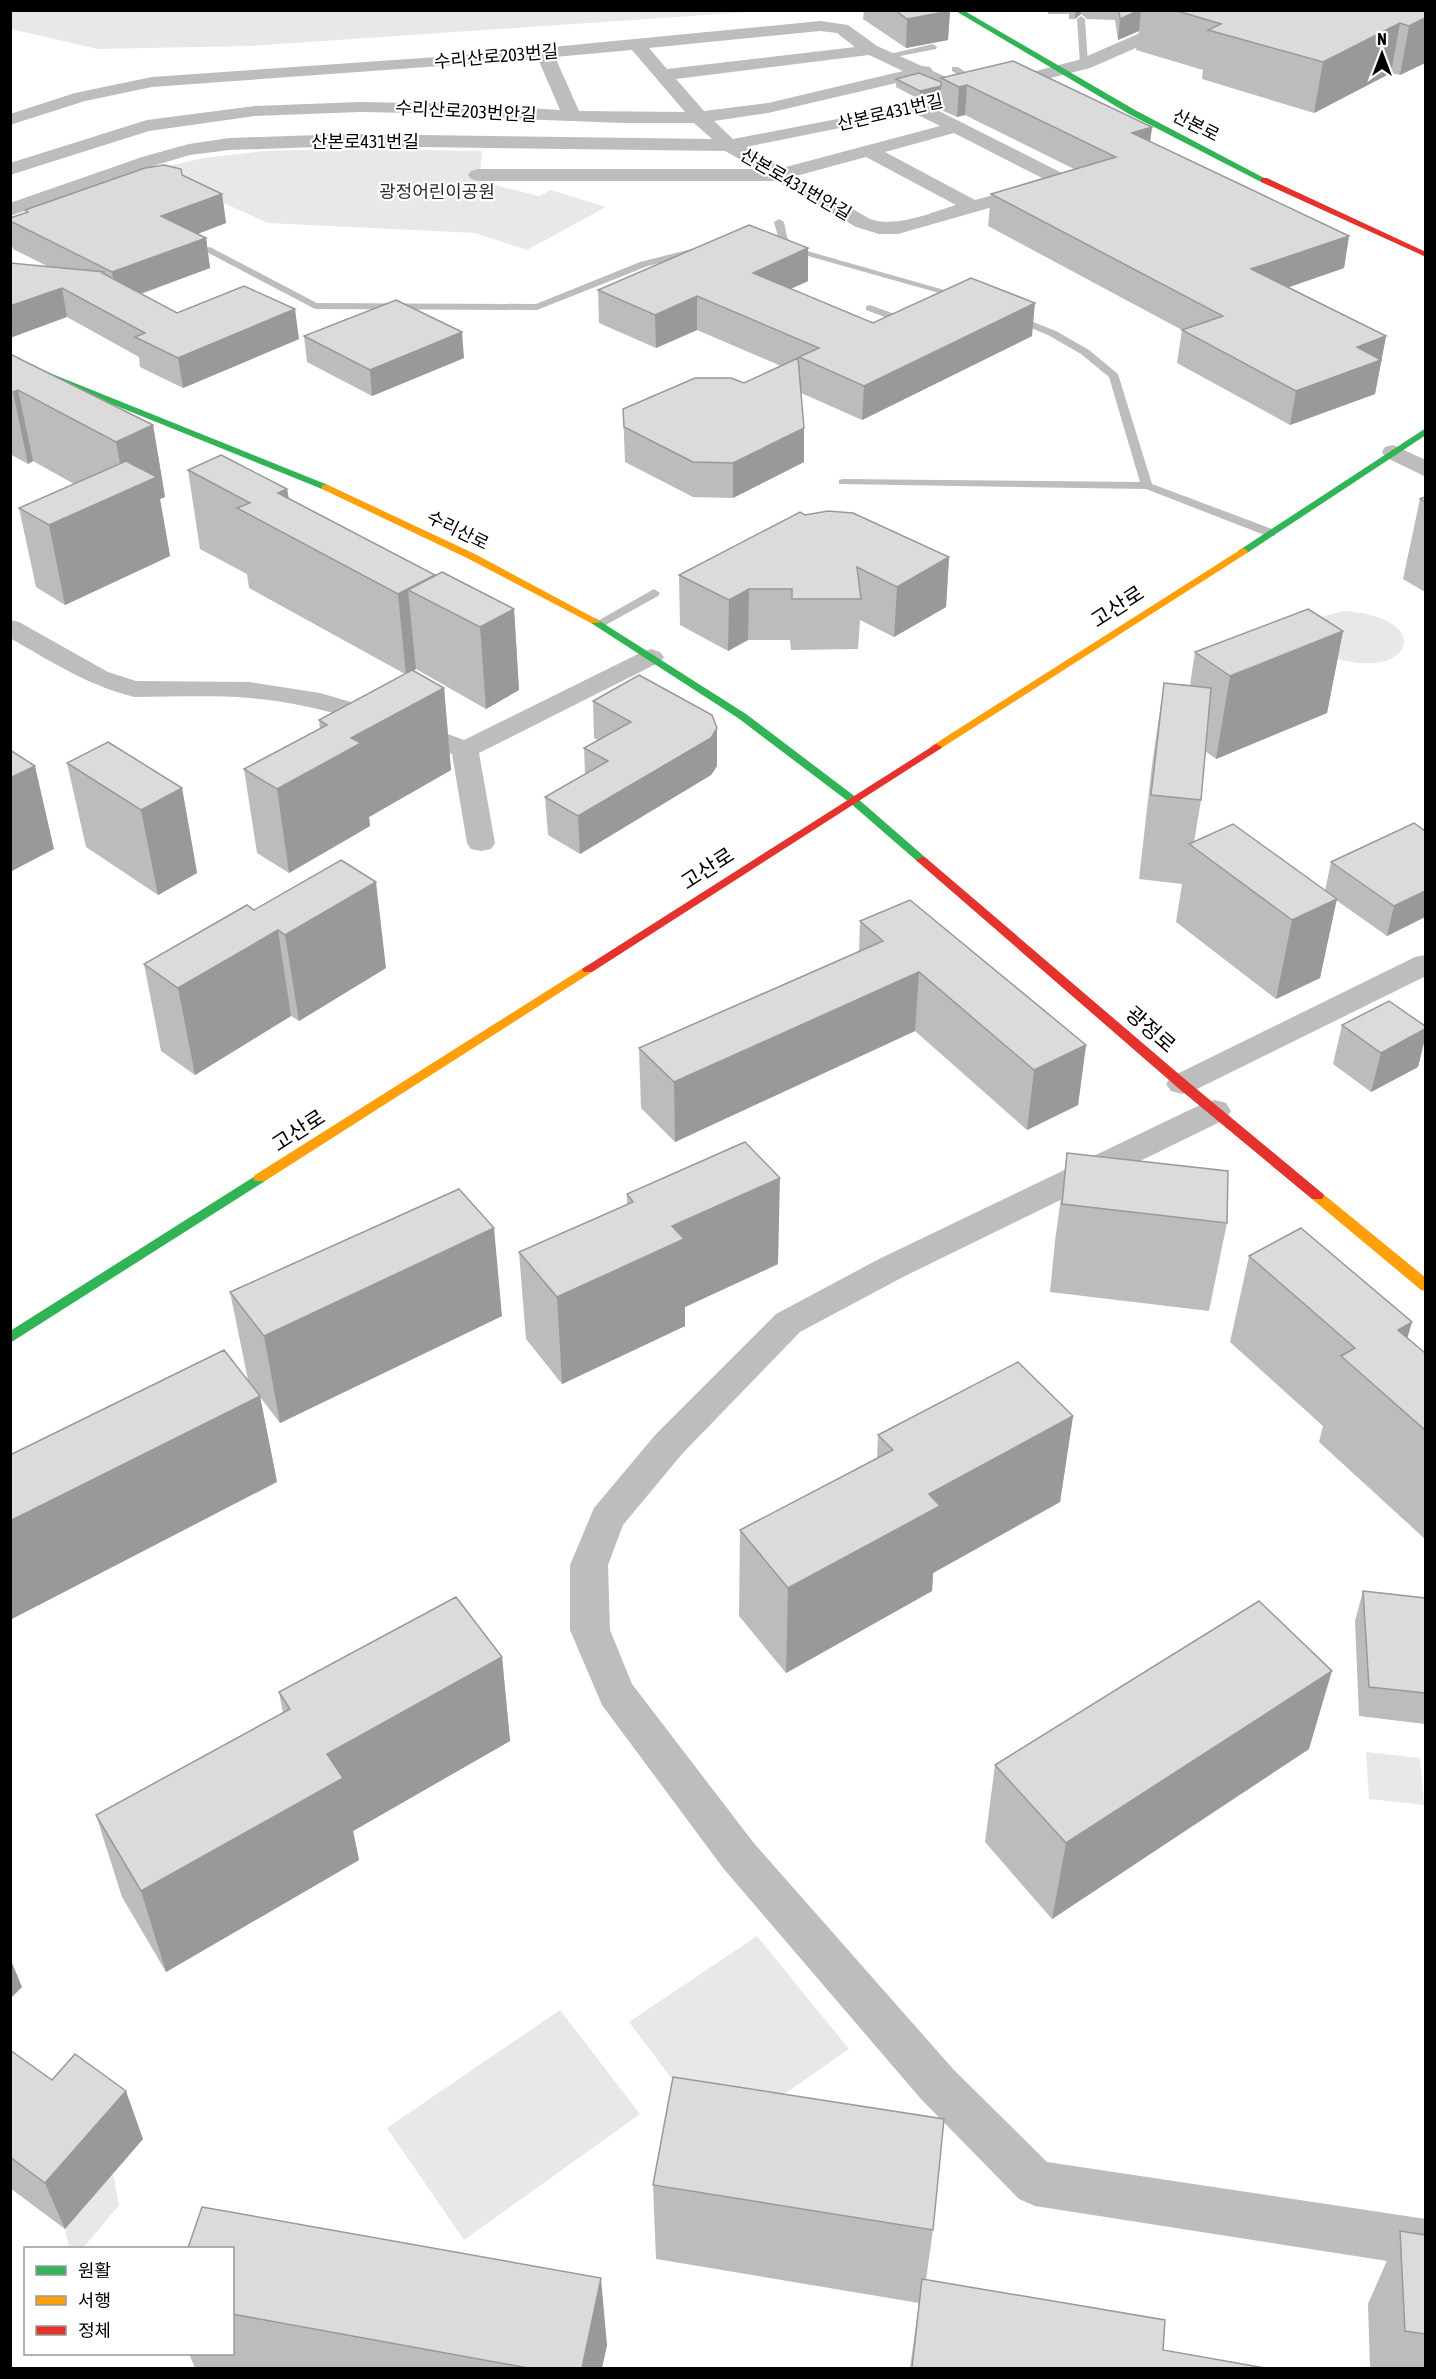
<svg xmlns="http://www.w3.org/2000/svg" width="1436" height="2379" font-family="'Asap Condensed','Noto Sans KR',sans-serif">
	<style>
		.green { fill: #e8e8e8 }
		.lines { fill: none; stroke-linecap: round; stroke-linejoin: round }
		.lane { fill: #bdbdbd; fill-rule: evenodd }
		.street { fill: #bdbdbd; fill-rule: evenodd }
		.fast { fill: #30b455; fill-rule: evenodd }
		.slow { fill: #ff9f0a; fill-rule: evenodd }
		.jam { fill: #e5322d; fill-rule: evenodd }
		.wall { fill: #bcbcbc }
		.shaded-wall { fill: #999 }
		.building { fill: #dbdbdb; stroke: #999; stroke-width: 1.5 }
		.labels { text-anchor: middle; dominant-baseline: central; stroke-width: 4.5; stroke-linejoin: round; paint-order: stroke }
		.far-street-label { font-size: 18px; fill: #000; stroke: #fff }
		.far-park-label { font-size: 18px; fill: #2c2c2c; stroke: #fff }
		.street-label { font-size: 21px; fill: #000; stroke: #fff }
	</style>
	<rect width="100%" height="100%" fill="#fff"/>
	<path class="green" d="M11,10H764V11L250,46L98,49L11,29Z
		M341,149L482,151L479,181L539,196L551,190L606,207L527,250L475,233L268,223L150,170L204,158L264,151Z
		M1343,611C1436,616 1415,684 1330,657L1317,618Z
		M1366,1752L1420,1758L1424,1805L1369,1799Z
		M757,1936L849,2049L718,2140L629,2022Z
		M560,2010L640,2114L464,2240L387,2128Z
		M113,2173L119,2205L83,2248H69L65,2229Z"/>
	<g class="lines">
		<path class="lane" d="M1081,16L1085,19L1088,64L1084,67L1080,64L1077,19Z
			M933,44L937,47L936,49L885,59L881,56Z
			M952,67H958L983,84L976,86L952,71Z
			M779,219L784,222L787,237L793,247L969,297L964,300L808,256L782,251L774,222Z
			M707,245L712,248L711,250L648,266L537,310L315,309L201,249L210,247L317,303L536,304L640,262Z
			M870,305L911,320L912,322L903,324L866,310V306Z
			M1013,314L1056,331L1089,350L1118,374L1152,484L1275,530V536H1267L1146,489L839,484V480L843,479L1140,482L1109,377L1081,354L1048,335L1009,319V315Z
			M654,589L660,593L658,596L604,626H596L594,623Z"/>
		<path class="street" d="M1193,10H1216L1214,14L1090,68L933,108L1070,177L1073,181L1070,185L898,234H879L856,227L777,181H478L471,179L468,175L471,171L478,169H757L725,151L346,146L229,150L190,155L156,165L10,216V203L142,157L189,144L229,138L346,134L712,139L694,123H623L518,119L467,114L360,112L255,116L149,131L10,175V163L147,120L255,106L360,102L467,104L560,110L538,59L152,87L85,101L10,125V114L75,93L152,77L481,54L820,21L848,25L877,46L922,66L930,67L933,71L971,88L1078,60ZM820,31L837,33L855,47L667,69L649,48ZM632,50L685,112L579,111L555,57ZM869,55L903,71L768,103L704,111L676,79ZM918,78L952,93L889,109L733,139L714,121L768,113ZM914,113L940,126L782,168L746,147ZM954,133L1046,180L975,200L885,152ZM866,157L956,205C929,213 898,228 870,219L796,176Z
			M1393,445L1426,460V477L1385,457L1382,452L1385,447Z
			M10,620L19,622L108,672L136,681L250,682L320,693L406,718L464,740L642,652L651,649L660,652L664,657L660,662L479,753L495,843L491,849L481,851L471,849L467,843L452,754C387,729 320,703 249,698C211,695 172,697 134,697C87,685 52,662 10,638Z
			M1426,955V976L1193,1091L1182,1094L1171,1091L1166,1084L1171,1077L1415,957Z
			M1215,1100L1226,1103L1231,1111L1226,1119L903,1277L800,1332L682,1454L623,1525L608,1565L610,1630L632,1684L753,1842L953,2069L1047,2162L1426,2219V2267L1035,2206L1019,2199L921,2099L723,1868L602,1705L570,1630V1565L594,1508L656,1434L776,1314L879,1259L1204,1103Z"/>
		<path class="fast" d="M954,10H963L1135,110L1268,180L1261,182L1129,114Z
			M10,357L328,485L330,487L322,489L10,363Z
			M1426,428V435L1247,553H1239L1238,551Z
			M595,618L746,714L857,798L926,858L928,860L926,862H918L849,802L738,718L591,623V619Z
			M260,1173L267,1178L265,1181L10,1343V1331Z"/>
		<path class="slow" d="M322,485H328L475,554L600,621L599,623H591L467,558L322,489Z
			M1243,548L1248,551L1247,553L940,749L936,750L930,747Z
			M588,965L592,966L594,969L592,972L265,1181H255L253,1178L255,1175Z
			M1317,1191L1322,1193L1426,1278V1291L1421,1290L1312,1199L1310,1196L1312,1193Z"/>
		<path class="jam" d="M1261,178H1267L1426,252V257L1261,182Z
			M936,744L942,747L940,749L592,972H584L582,969Z
			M922,857L926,858L1187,1081L1322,1193L1324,1196L1322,1199H1312L1177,1087L918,862L916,860Z"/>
	</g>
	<path class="wall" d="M864,10H950L948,40L906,48L863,19Z
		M1048,10H1425V63L1400,75L1391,73L1314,113L1202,79L1203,70L1136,50L1139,31L1118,40L1115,20L1087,19L1081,14L1075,19H1069V14H1048Z
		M941,78L1152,127L1150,142L1349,236L1344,268L1288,287L1386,336L1375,394L1290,425L1177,363L1182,330L988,226L991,194L1074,169L965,115L957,117L939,109L940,94L919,99L896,87V79L941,82Z
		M182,176L222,194L226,223L197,234L206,238L210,268L141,294L177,313L299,339L183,388L140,367L139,357L67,317L47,266L13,249L10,238V218L25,213V210Z
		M808,281L791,289L873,323L1032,336L862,420L801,393L804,462L733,498L693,497L625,462L623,409L744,383L781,366L697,330L656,348L599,323L598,290Z
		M304,336L464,358L372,396L307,362Z
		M10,354L153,425L165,497L160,499L170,556L65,605L36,587L19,508L74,484L33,461L28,464L10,454Z
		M188,470L287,489L289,498L435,575V576L514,609L519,690L486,709L416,669L413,671L444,688L451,770L369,817L370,826L289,873L257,853L244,769L320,729L319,720L405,674L249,588L247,574L200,549Z
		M1425,497V592L1403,579L1420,499Z
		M805,515L949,557L946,607L894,637L860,620L858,649L791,650L790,640H748L728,651L680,625L679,575Z
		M1343,631L1327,713L1216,759L1205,751L1201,800L1194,842L1325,891L1331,862L1425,831V917L1387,936L1336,900L1320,978L1276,999L1176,922L1182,884L1139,879L1152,765L1164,683L1190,685L1195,652Z
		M593,701L717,766L711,775L580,854L548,835L545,797L585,774L584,748L598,740L594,738Z
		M67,763L182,788L197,873L158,895L86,847Z
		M254,910L386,968L299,1021L291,1016L195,1075L161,1051L144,964Z
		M860,921L1086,1045L1078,1105L1027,1130L915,1031L675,1142L641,1108L639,1048L859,952Z
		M1342,1025L1425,1026V1043H1424L1418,1067L1371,1092L1333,1064Z
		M1067,1153L1227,1223L1209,1311L1050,1292L1055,1241Z
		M627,1194L778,1264L685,1307V1326L562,1384L526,1339L519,1252L627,1205Z
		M1249,1256L1407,1338L1425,1353V1539L1319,1442L1323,1426L1230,1342Z
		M230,1292L502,1316L280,1423L260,1397L277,1482L248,1380Z
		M1073,1416L1060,1502L933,1573L932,1591L786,1673L739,1616L740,1530L877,1458L878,1435Z
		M1363,1591L1425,1598V1724L1359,1716L1355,1621Z
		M502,1657L510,1741L353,1831L359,1860L166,1972L122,1897L96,1815L283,1713L279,1692Z
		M1309,1749L1052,1919L985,1842L995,1765Z
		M10,2050L52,2080L143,2139L65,2229L10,2188Z
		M653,2185L933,2230L926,2279L1163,2350L1265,2368H910L919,2303L656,2259Z
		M1400,2231L1425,2235V2368H1370L1368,2304Z
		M232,2248L607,2345L602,2368H195L189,2354H232Z"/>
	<path class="shaded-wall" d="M1076,10H1081V14L1075,19Z
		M1141,10L1139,31L1118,40L1120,19Z
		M950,11L948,40L906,48L907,19Z
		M1425,18V63L1400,75L1409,26Z
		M1400,23L1391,73L1314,113L1323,62Z
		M967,85L965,115L957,117L959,87Z
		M941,86L940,94L919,99L920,91Z
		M1152,127L1148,158L1132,133Z
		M222,194L226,223L166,246L161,216Z
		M1349,236L1344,268L1246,302L1251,269Z
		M206,238L210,268L117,302L112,272Z
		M808,248V281L752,306L753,273Z
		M62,288L67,317L10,338V306Z
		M697,296V330L656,348L655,315Z
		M1035,303L1032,336L862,420L864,386Z
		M295,309L299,339L183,388L178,358Z
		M462,332L464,358L372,396L370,370Z
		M1386,336L1375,394L1290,425L1296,391L1357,347Z
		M18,390L33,461L28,464L13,392Z
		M153,425L165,497L160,499L170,556L65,605L49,525L125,491L116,442Z
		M804,428V462L733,498V463Z
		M287,489L294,538L278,493Z
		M949,557L946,607L894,637L897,587Z
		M435,575L437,605L408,590L416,669L406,675L398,594Z
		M749,589L748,640L728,651L729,600Z
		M514,609L519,690L486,709L480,627Z
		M1343,631L1327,713L1216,759L1230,676Z
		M444,688L451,770L369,817L370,826L289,873L277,789L351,738Z
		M717,728V766L711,775L580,854L578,816Z
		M35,766L54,849L10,872V778Z
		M182,788L197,873L158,895L141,810Z
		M376,882L386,968L299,1021L285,935Z
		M1425,891V917L1387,936L1394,906Z
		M1337,899L1320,978L1276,999L1292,920Z
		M278,930L291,1016L195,1075L178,988Z
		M919,972L915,1031L675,1142L674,1082Z
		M1425,1029V1038L1418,1067L1371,1092L1381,1053Z
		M1086,1045L1078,1105L1027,1130L1034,1070Z
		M780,1178L778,1264L685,1307V1326L562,1384L557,1297L672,1226Z
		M494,1228L502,1316L280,1423L264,1336Z
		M1412,1322L1390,1399L1398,1330Z
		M260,1396L277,1482L10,1620V1521Z
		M1073,1416L1060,1502L933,1573L932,1591L786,1673L788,1588L929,1494Z
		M502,1657L510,1741L353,1831L359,1860L166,1972L141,1891L327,1754Z
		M1332,1671L1309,1749L1052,1919L1066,1843Z
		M10,1958L22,1987L10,1999Z
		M126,2091L143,2139L65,2229L45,2183Z
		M601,2278L607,2345L602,2368H582Z"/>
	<path class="building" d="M895,10H950V11L907,19Z
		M1119,10H1140L1120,19Z
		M1174,10H1425V18L1409,26L1400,23L1323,62L1208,30L1221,24Z
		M1013,61L1152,127L1132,133L1349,236L1251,269L1386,336L1357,347L1381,360L1296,391L1182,330L1223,316L991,194L1116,157L967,85L959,87L941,78Z
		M919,73L941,82V86L920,91L896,79Z
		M164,165L181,169L182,175L222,194L161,216L206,238L112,272L10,221V218L28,212L25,210L145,168Z
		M749,225L808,248L753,273L873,323L971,278L1035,303L864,386L799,357L819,348L697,296L655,315L598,290Z
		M10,263L105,272L102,273L177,313L244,286L295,309L178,358L135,337L145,333L62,288L10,306Z
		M396,300L462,332L370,370L304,336Z
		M10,354L153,425L116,442L18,390L13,392L10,391Z
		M798,358L804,428L733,463L693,462L624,427L623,409L695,378H731L744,383Z
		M221,455L287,489L278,493L435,575L398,594L237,508L250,503L188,470Z
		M126,461L157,477L49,525L19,508Z
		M1425,497V502L1420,499Z
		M828,511L853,513L949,557L897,587L857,567L861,599H792V589H749L729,600L679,575L800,512L805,515Z
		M442,572L514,609L480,627L408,590Z
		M1308,609L1343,631L1230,676L1195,652Z
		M412,670L444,688L351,738L361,743L277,789L244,769L327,725L319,720Z
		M639,675L712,715L717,728L711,738L578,816L545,797L608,761L584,748L631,722L593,701Z
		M1164,683L1211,688L1201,800L1151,795Z
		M108,742L182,788L141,810L67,763Z
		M10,750L35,766L10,778Z
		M1414,823L1425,831V891L1394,906L1331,862Z
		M1233,824L1337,899L1292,920L1189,844Z
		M341,860L376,882L285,935L278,930L178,988L144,964L247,905L254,910Z
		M910,900L1086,1045L1034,1070L919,972L674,1082L639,1048L883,941L860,921Z
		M1389,1001L1425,1026V1029L1381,1053L1342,1025Z
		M745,1142L780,1178L672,1226L684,1239L557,1297L519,1252L633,1202L627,1194Z
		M1067,1153L1228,1171L1227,1223L1062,1204Z
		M459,1189L494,1228L264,1336L230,1292Z
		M1301,1228L1412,1322L1398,1330L1425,1353V1430L1341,1356L1355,1348L1249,1256Z
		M224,1350L260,1396L10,1521V1455Z
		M1018,1362L1073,1416L929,1494L940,1506L788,1588L740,1530L893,1450L878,1435Z
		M1363,1591L1425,1598V1693L1369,1687Z
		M456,1597L502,1657L327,1754L343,1778L141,1891L96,1815L290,1709L279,1692Z
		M1259,1601L1332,1671L1066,1843L995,1765Z
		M10,2050L52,2080L75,2054L126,2091L45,2183L10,2157Z
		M673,2077L944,2119L933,2230L653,2185Z
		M202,2207L601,2278L582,2368H528L232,2314V2248H188Z
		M1400,2231L1425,2235V2334L1405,2331Z
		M922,2279L1165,2320L1163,2350L1265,2368H912Z"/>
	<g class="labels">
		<g class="far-street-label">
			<text transform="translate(496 56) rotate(-5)">수리산로203번길</text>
			<text transform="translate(466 111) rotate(3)">수리산로203번안길</text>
			<text transform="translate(890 112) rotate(-13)">산본로431번길</text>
			<text transform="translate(1196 125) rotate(27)">산본로</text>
			<text x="365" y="141">산본로431번길</text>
			<text transform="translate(796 184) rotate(30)">산본로431번안길</text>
			<text transform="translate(458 530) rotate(26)">수리산로</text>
		</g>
		<g class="far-park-label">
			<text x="437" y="191">광정어린이공원</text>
		</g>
		<g class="street-label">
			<text transform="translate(1117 606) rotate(-33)">고산로</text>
			<text transform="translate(707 868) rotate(-33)">고산로</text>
			<text transform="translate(1151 1029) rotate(41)">광정로</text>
			<text transform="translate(298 1130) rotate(-33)">고산로</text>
		</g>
	</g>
	<rect width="1436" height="2379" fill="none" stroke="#000000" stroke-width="24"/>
	<rect x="24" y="2247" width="210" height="108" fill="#ffffff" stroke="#999999" stroke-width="1.5"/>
	<rect x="36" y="2266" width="30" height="9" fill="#30b455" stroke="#999999" stroke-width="1.5"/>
	<text x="78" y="2277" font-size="18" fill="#000000">원활</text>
	<rect x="36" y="2296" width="30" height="9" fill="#ff9f0a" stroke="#999999" stroke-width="1.5"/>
	<text x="78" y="2307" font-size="18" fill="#000000">서행</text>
	<rect x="36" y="2326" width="30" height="9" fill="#e5322d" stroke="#999999" stroke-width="1.5"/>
	<text x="78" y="2337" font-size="18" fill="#000000">정체</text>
	<g transform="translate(1382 54)" stroke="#ffffff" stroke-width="4.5" paint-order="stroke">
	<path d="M0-4.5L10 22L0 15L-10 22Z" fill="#000000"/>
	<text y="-9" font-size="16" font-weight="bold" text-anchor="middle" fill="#000000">N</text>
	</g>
</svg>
